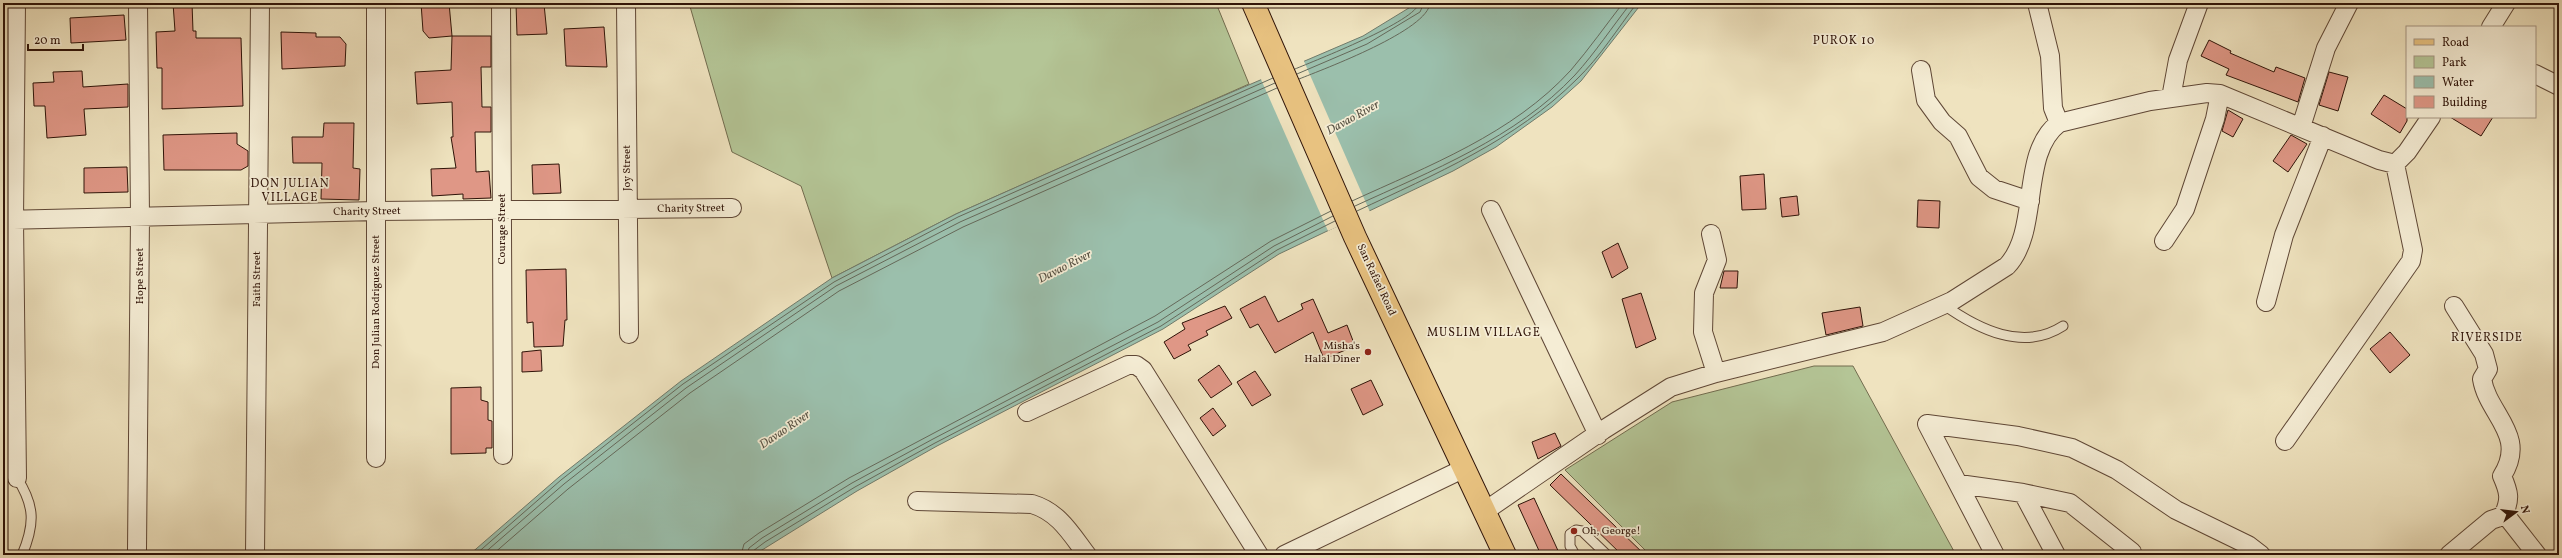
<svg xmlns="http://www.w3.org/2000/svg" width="2562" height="558" font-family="Vollkorn,serif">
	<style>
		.green { fill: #b4c596; stroke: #726c4f }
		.water { fill: #9bbfac; stroke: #707a6a }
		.pier { fill: #efe3bf }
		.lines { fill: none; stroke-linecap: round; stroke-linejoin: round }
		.shore { stroke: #65695a; stroke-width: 1 }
		.building { fill: #df9786; stroke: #2f1308 }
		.service-casing { stroke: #5f4736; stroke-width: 11 }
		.minor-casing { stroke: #5f4736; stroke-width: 20 }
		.primary-casing { stroke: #2f1308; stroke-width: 24 }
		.service { stroke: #f5edd5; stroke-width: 9 }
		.minor { stroke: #f5edd5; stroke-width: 18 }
		.primary { stroke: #e8c280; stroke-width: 22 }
		.poi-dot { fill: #8f2418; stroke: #f5edd5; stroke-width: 1.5 }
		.labels { text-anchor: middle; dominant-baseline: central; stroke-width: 3.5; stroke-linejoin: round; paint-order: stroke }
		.street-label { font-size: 11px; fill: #2f1308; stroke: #f5edd5 }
		.poi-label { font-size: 11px; fill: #2f1308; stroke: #f5edd5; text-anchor: end }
		.neighbourhood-label { font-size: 12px; letter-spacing: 1px; fill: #2f1308; stroke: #f5edd5 }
		.water-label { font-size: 12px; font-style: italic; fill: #554f41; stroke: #f5edd5 }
	</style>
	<rect width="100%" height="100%" fill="#efe3bf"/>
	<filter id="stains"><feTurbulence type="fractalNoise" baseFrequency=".005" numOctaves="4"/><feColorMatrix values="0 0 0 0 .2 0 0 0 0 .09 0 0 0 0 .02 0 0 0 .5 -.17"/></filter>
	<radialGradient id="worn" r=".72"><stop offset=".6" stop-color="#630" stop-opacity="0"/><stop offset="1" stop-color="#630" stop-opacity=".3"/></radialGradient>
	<path class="green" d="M689,3H1216L1249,84L956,214L832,278L801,186L732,152Z
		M1814,366H1853L1956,555H1650L1565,470L1672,402Z"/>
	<path class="water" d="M1417,3H1642L1581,81L1552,107L1496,147L1453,171L1279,254L1163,329L937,446L857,491L754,555H469L559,477L681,381L832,278L956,214L1167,120L1363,36Z"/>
	<path class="pier" d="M1303,59L1370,212L1328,231L1260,77Z"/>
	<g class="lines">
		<path class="shore" d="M1295,69C1314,61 1417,21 1419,3
			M1297,74L1367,44L1420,12L1424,3
			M1299,79C1324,69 1429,30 1430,3
			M1352,201C1428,166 1513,134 1571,70C1589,49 1606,25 1623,3
			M1355,206C1431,171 1516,138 1575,75C1595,53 1612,27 1631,3
			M1357,211C1435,174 1515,141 1577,79C1600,57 1618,28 1637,3
			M475,555L561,480L683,384L834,282L958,217L1273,78
			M482,555L564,484L686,388L836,286L960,222L1275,83
			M492,555L568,489L690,393L839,291L963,227L1277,88
			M741,555L744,544L759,533L849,478L1155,316L1271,241L1331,211
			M747,555L749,548L762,538L852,483L933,439L1158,322L1274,246L1333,216
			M752,555L753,551L765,542L855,487L935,443L1161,326L1277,250L1335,221"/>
	</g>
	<path class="building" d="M173,3H192L193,31H196V38H241L243,106L162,109V68H157L156,32L175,31Z
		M421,3H449L452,36L429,38L423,31Z
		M516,4H544L547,34L517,35Z
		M124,15L126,40L71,43L70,18Z
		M604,27L607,67L566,66L564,29Z
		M281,32L316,33V37H340L346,44L345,66L282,69Z
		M452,36H491V67H481L482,107H491V132H475L476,172L489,171L491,198L463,199V194L432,196L431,169L456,168L451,137H453L452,102L417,104L415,72L451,70Z
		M2209,40L2231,51L2230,53L2274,72L2276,67L2305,78L2298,102L2226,75L2229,69L2201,56Z
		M82,71L83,87L128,84V107L84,109L86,135L47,138L45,106H34L33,83L54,82L53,72Z
		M2329,72L2348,77L2338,111L2319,105Z
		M2384,95L2407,109V121L2400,133L2371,114Z
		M2228,110L2243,119L2233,137L2222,131Z
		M2450,117H2493L2481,136Z
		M324,123H354L353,168L360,169L359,200L321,199L322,163H293L292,137H323Z
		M237,133V144L248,151V166L241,170H164L163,135Z
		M2291,135L2307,144L2288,172L2273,161Z
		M559,164L561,193L533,194L532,165Z
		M127,167L128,192L84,193V168Z
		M1764,174L1766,209L1742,210L1740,176Z
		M1797,196L1799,215L1782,217L1780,198Z
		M1918,200L1940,201L1939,228L1917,227Z
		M1618,243L1628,268L1612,278L1602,252Z
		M566,269L567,320H565L563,346L534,347L533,322L527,323L526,270Z
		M1724,271H1738L1737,288H1720Z
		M1641,293L1656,339L1636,348L1622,299Z
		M1265,296L1278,322L1303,309L1301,304L1313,299L1328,333L1347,325L1355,346L1324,359L1313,332L1275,353L1258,324L1250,328L1240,309Z
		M1225,306L1232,318L1206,331L1208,335L1188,345L1191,350L1174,359L1164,342L1185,329L1182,323Z
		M1860,307L1863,326L1826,335L1822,313Z
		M2390,332L2410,355L2390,373L2370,349Z
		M541,350L542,371L522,372V352Z
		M1219,365L1232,384L1211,398L1198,380Z
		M1255,371L1271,395L1252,406L1237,382Z
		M1371,380L1383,405L1363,415L1351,389Z
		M481,387V400L488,402V420L492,421V448H486V453L451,454V388Z
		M1213,408L1226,426L1213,436L1200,418Z
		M1555,433L1561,446L1538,459L1532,442Z
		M1561,474L1645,555H1622L1550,485Z
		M1534,498L1560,555H1541L1518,505Z"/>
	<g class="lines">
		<g class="service-casing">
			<path id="service" d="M1944,305C1978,329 2023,352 2063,326
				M17,478C35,506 35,524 22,555
				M1575,555L1570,546V534L1576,530L1582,531L1607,555"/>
		</g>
		<g class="minor-casing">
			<path id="minor" d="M16,3L14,220L17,478
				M376,3V458
				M501,3L503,455
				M626,3L629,334
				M2037,3L2050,56L2053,108L2059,123
				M2491,27L2506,3
				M1921,70L1926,100L1942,122L1958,136L1979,177L1994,189L2030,201
				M2535,74L2559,86
				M2171,98L2178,60L2199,3
				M2301,127L2326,48L2349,3
				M1491,210L1598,435
				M3,220L376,211L732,208
				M1711,234L1717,260L1704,293L1703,332L1716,373
				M2164,241L2185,209L2215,119L2220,94
				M2266,302L2284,235L2323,136
				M2454,306L2484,354L2488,369L2482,379C2488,415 2528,435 2502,476C2509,492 2511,499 2503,516
				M1027,412L1128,365H1136L1143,370L1259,555
				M1927,424L2018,436L2072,448L2117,470L2176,510L2248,545L2261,555
				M1927,424L1995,555
				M2285,441L2411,261L2413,250L2395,164
				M1959,484L2023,493L2070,503L2132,552
				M2023,493L2056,555
				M917,501L1032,504C1059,512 1071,534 1087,555
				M1485,511L1603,430L1671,387L1716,373L1883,332L1952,301L2007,266C2041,230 2019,153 2059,123L2150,101L2207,93L2220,94L2379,160L2395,164L2407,152L2431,117
				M137,550L140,217L138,3
				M255,555L260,3
				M1284,555L1465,468
				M2449,555L2491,520L2503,516L2508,518L2537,555"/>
		</g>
		<g class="primary-casing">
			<path id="primary" d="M1253,3L1355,237L1505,555"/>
		</g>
		<use href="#service" class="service"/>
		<use href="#minor" class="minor"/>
		<use href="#primary" class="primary"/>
	</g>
	<g class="poi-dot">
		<circle cx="1368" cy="352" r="4"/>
		<circle cx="1574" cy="531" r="4"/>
	</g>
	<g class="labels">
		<g class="street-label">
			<text transform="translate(627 168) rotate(-90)">Joy Street</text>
			<text transform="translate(691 209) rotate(-1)">Charity Street</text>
			<text transform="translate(367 212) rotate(-1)">Charity Street</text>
			<text transform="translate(502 229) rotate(-90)">Courage Street</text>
			<text transform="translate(140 276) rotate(-90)">Hope Street</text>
			<text transform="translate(257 279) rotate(-90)">Faith Street</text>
			<text transform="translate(1376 280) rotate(65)">San Rafael Road</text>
			<text transform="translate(376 302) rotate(-90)">Don Julian Rodriguez Street</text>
		</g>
		<g class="poi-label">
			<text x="1360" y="346">Misha's<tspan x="1360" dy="13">Halal Diner</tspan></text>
			<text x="1582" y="531" text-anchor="start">Oh, George!</text>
		</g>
		<g class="neighbourhood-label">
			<text x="1844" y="41">PUROK 10</text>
			<text x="290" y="184">DON JULIAN<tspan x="290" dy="14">VILLAGE</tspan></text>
			<text x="1484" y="333">MUSLIM VILLAGE</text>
			<text x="2487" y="338">RIVERSIDE</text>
		</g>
		<g class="water-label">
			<text transform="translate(1353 118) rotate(-29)">Davao River</text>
			<text transform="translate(1065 267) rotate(-27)">Davao River</text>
			<text transform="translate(785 430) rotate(-34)">Davao River</text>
		</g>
	</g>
	<rect width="2562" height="558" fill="none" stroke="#efe3bf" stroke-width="16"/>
	<rect x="4" y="4" width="2554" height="550" fill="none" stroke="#2f1308" stroke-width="2"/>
	<rect x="8" y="8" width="2546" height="542" fill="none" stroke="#2f1308"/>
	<rect x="2406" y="26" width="130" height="92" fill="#f5edd5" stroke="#a69683"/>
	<rect x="2414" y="39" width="20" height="6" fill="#e8c280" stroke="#a69683"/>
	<text x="2442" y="46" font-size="12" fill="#2f1308">Road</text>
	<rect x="2414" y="56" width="20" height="12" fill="#b4c596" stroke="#a69683"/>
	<text x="2442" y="66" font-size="12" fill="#2f1308">Park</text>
	<rect x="2414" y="76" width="20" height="12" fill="#9bbfac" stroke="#a69683"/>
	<text x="2442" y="86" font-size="12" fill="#2f1308">Water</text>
	<rect x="2414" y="96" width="20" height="12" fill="#df9786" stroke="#a69683"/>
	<text x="2442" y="106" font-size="12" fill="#2f1308">Building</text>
	<g transform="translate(2516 512) rotate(75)" stroke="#f5edd5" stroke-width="3" paint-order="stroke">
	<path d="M0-3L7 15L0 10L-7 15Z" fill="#2f1308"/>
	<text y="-6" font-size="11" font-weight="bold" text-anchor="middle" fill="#2f1308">N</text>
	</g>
	<path d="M28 44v6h55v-6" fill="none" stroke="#2f1308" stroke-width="2"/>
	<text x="34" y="44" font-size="12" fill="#2f1308" stroke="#f5edd5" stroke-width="3" paint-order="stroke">20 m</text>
	<rect width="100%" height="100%" filter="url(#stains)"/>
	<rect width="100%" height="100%" fill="url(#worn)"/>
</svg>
